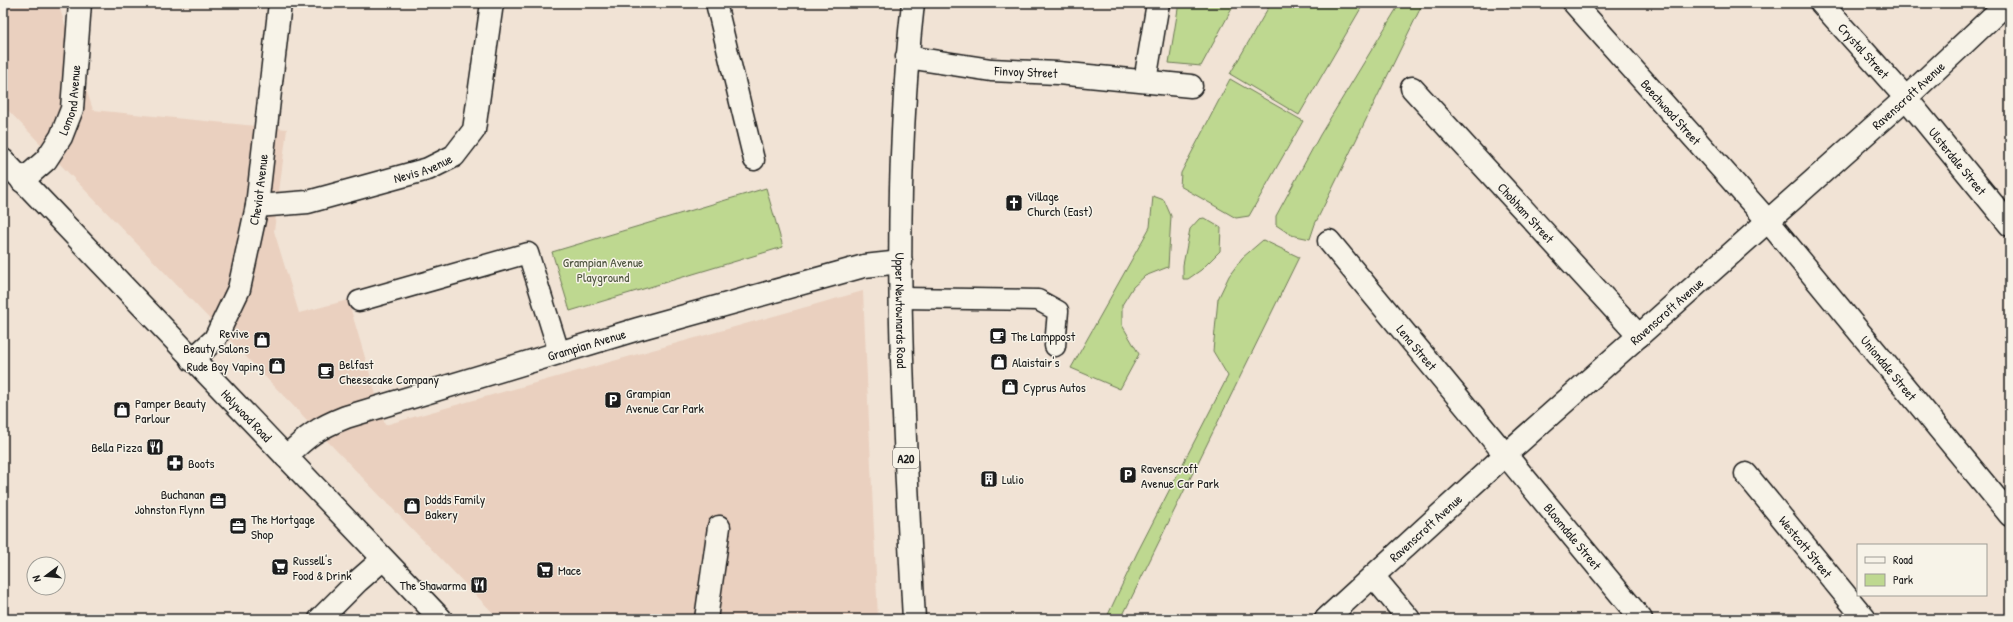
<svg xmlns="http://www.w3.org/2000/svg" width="2013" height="622" font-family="'Patrick Hand',sans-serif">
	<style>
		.built { fill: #ead0bf }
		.green { fill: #bed890; stroke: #6d7a56 }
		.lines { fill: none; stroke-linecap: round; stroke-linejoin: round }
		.lane-casing { stroke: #1c1c1c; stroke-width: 23 }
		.street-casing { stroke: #1c1c1c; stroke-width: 25 }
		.secondary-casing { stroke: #1c1c1c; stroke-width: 25 }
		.primary-casing { stroke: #1c1c1c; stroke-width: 25 }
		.lane { stroke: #f7f3e8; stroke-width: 20 }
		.street { stroke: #f7f3e8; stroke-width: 22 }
		.secondary { stroke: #f7f3e8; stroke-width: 22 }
		.primary { stroke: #f7f3e8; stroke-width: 22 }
		.labels { text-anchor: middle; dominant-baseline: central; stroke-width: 3; stroke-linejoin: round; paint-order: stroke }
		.shield { fill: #f7f3e8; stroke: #5e5c59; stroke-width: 1 }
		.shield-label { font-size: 12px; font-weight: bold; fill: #1c1c1c }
		.street-label { font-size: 13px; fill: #1c1c1c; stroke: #f7f3e8 }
		.poi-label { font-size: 13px; fill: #1c1c1c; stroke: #f7f3e8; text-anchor: start }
		.park-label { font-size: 13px; fill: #4d543f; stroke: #f7f3e8 }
	</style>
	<rect width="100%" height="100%" fill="#f1e3d5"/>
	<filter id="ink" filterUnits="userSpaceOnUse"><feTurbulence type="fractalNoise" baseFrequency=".025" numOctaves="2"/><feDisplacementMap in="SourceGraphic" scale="8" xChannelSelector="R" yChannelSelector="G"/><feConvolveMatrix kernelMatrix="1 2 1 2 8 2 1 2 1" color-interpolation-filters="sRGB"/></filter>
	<g filter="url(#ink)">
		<path class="built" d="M3,3H58L93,110L287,129L274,231L299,313L348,300L385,425L863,291L878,619H499L3,105Z"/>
		<path class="green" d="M1179,3H1235L1201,66L1169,63Z
			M1271,3H1364L1299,115L1230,74Z
			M1400,3H1423L1315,224L1310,239L1291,235L1276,225V216L1320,135Z
			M1230,79L1303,121L1249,216L1236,218L1180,186L1181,173Z
			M766,188L783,247L570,311L552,252Z
			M1153,196L1164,200L1171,216L1168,267L1145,276L1133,287L1122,305V325L1139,354L1120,389L1071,368L1150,227Z
			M1204,218L1221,228L1220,251L1201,270L1188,279H1183V265L1190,229L1199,219Z
			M1263,240L1299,257L1121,619H1106L1137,553L1228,376L1213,351L1218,299L1229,276L1242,258Z"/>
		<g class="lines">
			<g class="lane-casing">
				<path id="lane" d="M716,3L754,160
					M902,298L1038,300L1058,311L1055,346
					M359,301L528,253L559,352"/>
			</g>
			<g class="street-casing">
				<g id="street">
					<path id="s1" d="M1574,3L1768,221L2010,515"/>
					<path id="s2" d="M1821,3L1906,98L2010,225"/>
					<path id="s3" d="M907,57L991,70L1058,73L1191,86"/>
					<path d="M1145,81L1158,3"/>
					<path id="s4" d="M1412,88L1639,336"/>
					<path id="s5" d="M22,181L46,160L61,137L72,109L80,3"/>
					<path id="s6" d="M257,206L308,202L428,169L454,156L474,130L492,3"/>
					<path id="s7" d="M1329,241L1641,619"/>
					<path id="s8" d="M192,360L215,339L239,289L257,206L280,3"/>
					<path id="s9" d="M286,457C307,436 318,428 346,417L638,329L864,266L901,262"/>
					<path id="s10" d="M1746,474L1865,619"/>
					<path d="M1373,576L1409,619"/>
					<path d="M320,619L358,581L383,559"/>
					<path d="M706,619L719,527"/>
					<path id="s11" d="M1326,619L1505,455L1906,98L2007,3"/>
				</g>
			</g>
			<g class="secondary-casing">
				<g id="secondary">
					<path id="s12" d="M3,160L441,619"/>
				</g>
			</g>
			<g class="primary-casing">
				<g id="primary">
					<path id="s13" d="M913,3C890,206 903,415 914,619"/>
				</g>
			</g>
			<use href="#lane" class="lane"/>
			<use href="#street" class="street"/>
			<use href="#secondary" class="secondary"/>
			<use href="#primary" class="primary"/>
		</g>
	</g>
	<defs>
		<g id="church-square" transform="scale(0.9)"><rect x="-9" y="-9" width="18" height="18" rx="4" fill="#1c1c1c" stroke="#f7f3e8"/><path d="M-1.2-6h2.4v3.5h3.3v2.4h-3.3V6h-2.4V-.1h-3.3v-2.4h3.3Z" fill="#fff"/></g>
		<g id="cafe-square" transform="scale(0.9)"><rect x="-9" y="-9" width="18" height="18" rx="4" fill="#1c1c1c" stroke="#f7f3e8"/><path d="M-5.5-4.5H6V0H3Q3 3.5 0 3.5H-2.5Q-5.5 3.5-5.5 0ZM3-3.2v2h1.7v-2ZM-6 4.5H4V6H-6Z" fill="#fff"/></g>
		<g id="shop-square" transform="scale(0.9)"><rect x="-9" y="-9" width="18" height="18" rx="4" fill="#1c1c1c" stroke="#f7f3e8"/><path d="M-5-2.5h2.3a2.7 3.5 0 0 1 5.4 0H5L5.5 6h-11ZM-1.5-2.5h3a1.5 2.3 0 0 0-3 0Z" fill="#fff"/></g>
		<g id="parking-square" transform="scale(0.9)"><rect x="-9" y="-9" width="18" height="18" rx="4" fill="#1c1c1c" stroke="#f7f3e8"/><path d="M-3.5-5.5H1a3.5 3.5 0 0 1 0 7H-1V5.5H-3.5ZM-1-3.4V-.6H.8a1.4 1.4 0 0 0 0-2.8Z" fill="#fff"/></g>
		<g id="restaurant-square" transform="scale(0.9)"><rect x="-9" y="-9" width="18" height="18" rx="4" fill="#1c1c1c" stroke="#f7f3e8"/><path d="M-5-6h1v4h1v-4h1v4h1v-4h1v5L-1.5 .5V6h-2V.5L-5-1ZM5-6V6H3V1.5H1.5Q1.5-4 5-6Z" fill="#fff"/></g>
		<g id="pharmacy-square" transform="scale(0.9)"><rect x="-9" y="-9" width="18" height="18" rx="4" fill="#1c1c1c" stroke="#f7f3e8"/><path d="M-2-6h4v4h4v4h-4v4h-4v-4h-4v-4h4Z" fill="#fff"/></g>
		<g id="building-square" transform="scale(0.9)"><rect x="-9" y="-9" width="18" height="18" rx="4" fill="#1c1c1c" stroke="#f7f3e8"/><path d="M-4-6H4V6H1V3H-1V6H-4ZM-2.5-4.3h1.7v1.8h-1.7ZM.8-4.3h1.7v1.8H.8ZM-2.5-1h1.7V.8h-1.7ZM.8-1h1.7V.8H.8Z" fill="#fff"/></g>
		<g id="office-square" transform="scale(0.9)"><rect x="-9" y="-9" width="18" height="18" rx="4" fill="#1c1c1c" stroke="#f7f3e8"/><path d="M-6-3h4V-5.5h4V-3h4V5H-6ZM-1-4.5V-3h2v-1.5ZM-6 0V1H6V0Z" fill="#fff"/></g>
		<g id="supermarket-square" transform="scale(0.9)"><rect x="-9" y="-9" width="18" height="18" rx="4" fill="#1c1c1c" stroke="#f7f3e8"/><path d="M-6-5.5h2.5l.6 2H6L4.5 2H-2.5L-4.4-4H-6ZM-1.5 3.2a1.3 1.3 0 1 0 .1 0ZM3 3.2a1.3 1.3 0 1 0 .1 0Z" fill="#fff"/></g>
	</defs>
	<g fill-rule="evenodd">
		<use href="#church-square" x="1014" y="203"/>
		<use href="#cafe-square" x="998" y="336"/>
		<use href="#shop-square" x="262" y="340"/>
		<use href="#shop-square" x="999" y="362"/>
		<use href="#shop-square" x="277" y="366"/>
		<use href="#cafe-square" x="326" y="371"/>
		<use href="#shop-square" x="1010" y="387"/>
		<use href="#parking-square" x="613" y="400"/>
		<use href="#shop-square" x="122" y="410"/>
		<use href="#restaurant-square" x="155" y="447"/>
		<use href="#pharmacy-square" x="175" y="463"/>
		<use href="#parking-square" x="1128" y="475"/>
		<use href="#building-square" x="989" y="479"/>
		<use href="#office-square" x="218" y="501"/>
		<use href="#shop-square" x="412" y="506"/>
		<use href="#office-square" x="238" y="526"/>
		<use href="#supermarket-square" x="280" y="567"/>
		<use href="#supermarket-square" x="545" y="570"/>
		<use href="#restaurant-square" x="479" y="585"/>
	</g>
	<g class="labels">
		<rect class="shield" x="893" y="448" width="26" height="20" rx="3"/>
		<g class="shield-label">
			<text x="906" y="458">A20</text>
		</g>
		<g class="street-label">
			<text stroke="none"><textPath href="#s2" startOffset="64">Crystal Street</textPath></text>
			<text stroke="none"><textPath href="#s3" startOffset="120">Finvoy Street</textPath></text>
			<text stroke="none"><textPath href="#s11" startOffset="783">Ravenscroft Avenue</textPath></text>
			<text stroke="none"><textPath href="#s5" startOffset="98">Lomond Avenue</textPath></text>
			<text stroke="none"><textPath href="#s1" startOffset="146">Beechwood Street</textPath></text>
			<text stroke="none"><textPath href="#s2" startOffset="209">Ulsterdale Street</textPath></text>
			<text stroke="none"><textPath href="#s6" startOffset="171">Nevis Avenue</textPath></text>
			<text stroke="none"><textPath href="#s8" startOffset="188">Cheviot Avenue</textPath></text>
			<text stroke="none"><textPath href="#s4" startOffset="169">Chobham Street</textPath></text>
			<text stroke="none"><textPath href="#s13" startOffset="308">Upper Newtownards Road</textPath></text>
			<text stroke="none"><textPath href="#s11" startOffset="459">Ravenscroft Avenue</textPath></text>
			<text stroke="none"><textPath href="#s9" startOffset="324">Grampian Avenue</textPath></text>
			<text stroke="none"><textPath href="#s7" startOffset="138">Lena Street</textPath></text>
			<text stroke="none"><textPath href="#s1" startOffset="482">Uniondale Street</textPath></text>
			<text stroke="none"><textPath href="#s12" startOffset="353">Holywood Road</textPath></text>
			<text stroke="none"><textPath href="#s11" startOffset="135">Ravenscroft Avenue</textPath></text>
			<text stroke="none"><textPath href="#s7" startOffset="383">Bloomdale Street</textPath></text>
			<text stroke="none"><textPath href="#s10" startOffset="94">Westcott Street</textPath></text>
		</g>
		<g class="poi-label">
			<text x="1027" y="196">Village<tspan x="1027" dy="15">Church (East)</tspan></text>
			<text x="249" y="333" text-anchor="end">Revive<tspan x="249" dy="15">Beauty Salons</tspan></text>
			<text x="1011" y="336">The Lamppost</text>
			<text x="1012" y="362">Alaistair's</text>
			<text x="339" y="364">Belfast<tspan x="339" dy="15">Cheesecake Company</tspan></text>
			<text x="264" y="366" text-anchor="end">Rude Boy Vaping</text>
			<text x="1023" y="387">Cyprus Autos</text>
			<text x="626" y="393">Grampian<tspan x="626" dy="15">Avenue Car Park</tspan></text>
			<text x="135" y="403">Pamper Beauty<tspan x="135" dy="15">Parlour</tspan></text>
			<text x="142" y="447" text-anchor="end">Bella Pizza</text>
			<text x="188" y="463">Boots</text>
			<text x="1141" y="468">Ravenscroft<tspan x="1141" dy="15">Avenue Car Park</tspan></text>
			<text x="1002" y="479">Lulio</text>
			<text x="205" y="494" text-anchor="end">Buchanan<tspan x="205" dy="15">Johnston Flynn</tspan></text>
			<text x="425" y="499">Dodds Family<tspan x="425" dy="15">Bakery</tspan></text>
			<text x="251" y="519">The Mortgage<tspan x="251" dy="15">Shop</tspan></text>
			<text x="293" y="560">Russell's<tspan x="293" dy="15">Food &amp; Drink</tspan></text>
			<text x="558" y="570">Mace</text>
			<text x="466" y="585" text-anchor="end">The Shawarma</text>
		</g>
		<g class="park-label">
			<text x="603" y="262">Grampian Avenue<tspan x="603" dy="15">Playground</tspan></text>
		</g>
	</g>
	<rect width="2013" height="622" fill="none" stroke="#f7f3e8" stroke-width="16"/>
	<rect x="8" y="8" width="1997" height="606" fill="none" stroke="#1c1c1c" stroke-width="1.5" filter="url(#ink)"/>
	<rect x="1857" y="544" width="130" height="52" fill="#f7f3e8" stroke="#9f9d96"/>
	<rect x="1865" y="557" width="20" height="6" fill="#f7f3e8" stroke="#9f9d96"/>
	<text x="1893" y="564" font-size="12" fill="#1c1c1c">Road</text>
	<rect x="1865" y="574" width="20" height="12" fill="#bed890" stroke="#9f9d96"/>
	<text x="1893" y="584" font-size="12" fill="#1c1c1c">Park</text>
	<g transform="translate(46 576) rotate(254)"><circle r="19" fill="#f7f3e8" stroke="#9f9d96"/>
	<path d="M0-3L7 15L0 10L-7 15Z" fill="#1c1c1c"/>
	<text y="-6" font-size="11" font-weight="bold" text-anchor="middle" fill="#1c1c1c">N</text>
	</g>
</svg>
